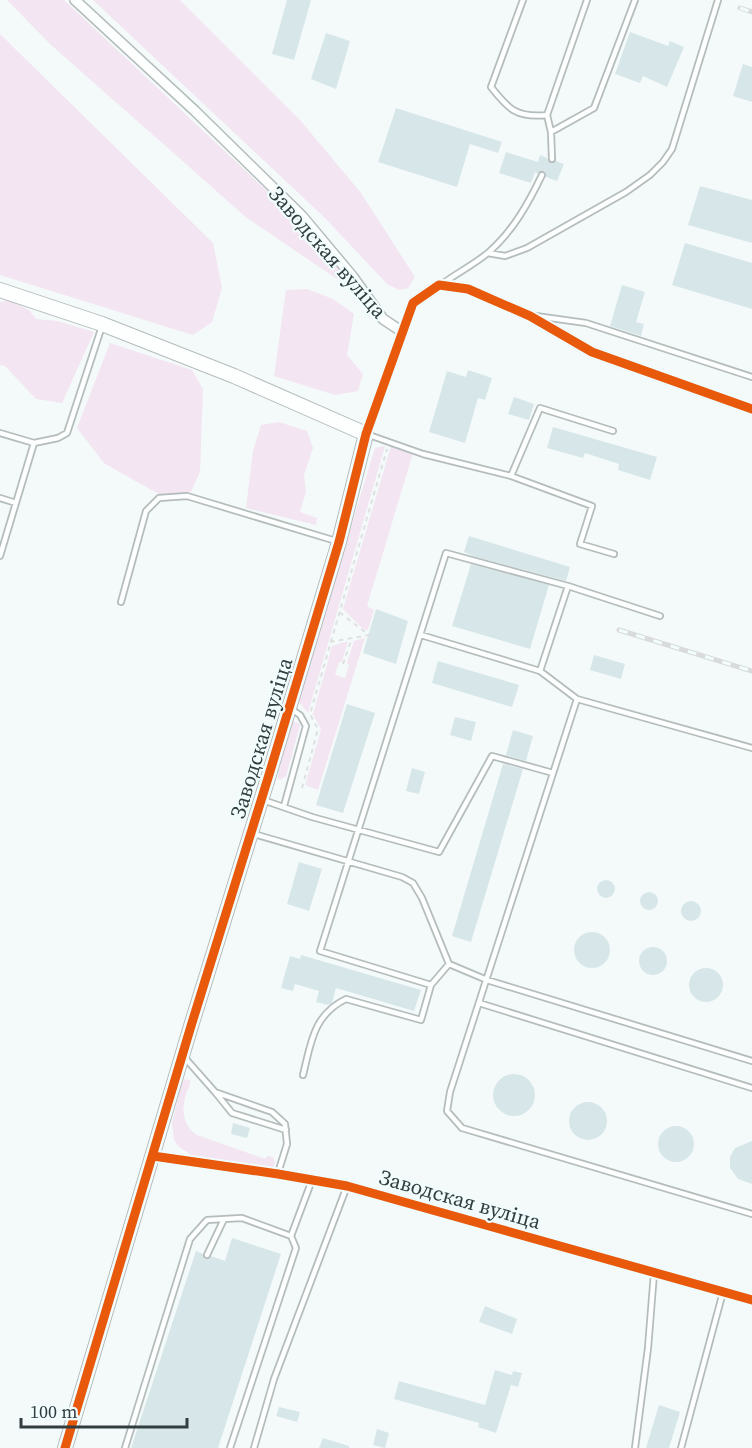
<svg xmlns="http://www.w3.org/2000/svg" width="752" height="1448" font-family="'Source Serif 4',serif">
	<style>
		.green { fill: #f3e5f1 }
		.building { fill: #d7e7e9 }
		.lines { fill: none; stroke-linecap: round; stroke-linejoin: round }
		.lane-casing { stroke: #b4bcbc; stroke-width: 8 }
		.street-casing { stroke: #b4bcbc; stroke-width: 12 }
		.secondary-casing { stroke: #b4bcbc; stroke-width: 16 }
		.path { stroke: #dfe0e0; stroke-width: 2; stroke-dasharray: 4.5 4.5; stroke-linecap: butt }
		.lane { stroke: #fdfefe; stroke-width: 4.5 }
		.street { stroke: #fdfefe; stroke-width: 9 }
		.secondary { stroke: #fdfefe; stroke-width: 14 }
		.rail-casing { stroke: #d9dbdb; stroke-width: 5 }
		.rail { stroke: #f1fcfd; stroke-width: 3; stroke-dasharray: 9; stroke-linecap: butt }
		.cycleway-casing { stroke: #f1fcfd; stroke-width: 13 }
		.cycleway { stroke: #e8590c; stroke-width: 9 }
		.labels { text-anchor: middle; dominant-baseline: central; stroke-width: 4.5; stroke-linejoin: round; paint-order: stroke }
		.street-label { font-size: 21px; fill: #323d3f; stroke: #f1fcfd }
	</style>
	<rect width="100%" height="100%" fill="#f4fafa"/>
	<path class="green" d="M7,0H64L266,190L344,275L345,279H337L247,218L50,44Z
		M93,0H180L300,120L361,193L415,277L408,288L399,290L387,284L325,218Z
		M0,34L213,243L222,288L212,322L193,335L0,275Z
		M307,289L333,299L354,314L347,355L363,374L358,391L335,395L274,376L286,290Z
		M10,300L29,310L36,319L58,321L94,332L62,403L36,399L5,366L0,365V302Z
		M110,343L192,370L203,389L200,472L191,492L161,495L137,482L104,463L77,428Z
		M279,422L307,431L313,448L304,475L306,492L300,512L317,518L316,525L246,508L253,451L261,425Z
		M385,446L308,713L298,701L375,448Z
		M391,446L413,453L367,606L374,610L368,630L363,629L343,609Z
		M365,638L318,790L305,785L321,730L313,714L332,646L348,641L342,662H339L335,675L345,678L349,665L347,663L354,641Z
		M292,721L300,724L299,729L286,776L280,780L278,779V773Z
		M185,1079L190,1080C191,1086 188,1088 186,1094C181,1111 183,1125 197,1135L265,1159L267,1156L273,1157L275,1162L274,1166L270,1169L265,1168L191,1155L178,1146L174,1140L172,1123L182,1082Z"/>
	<path class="building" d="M287,0H311L294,60L272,54Z
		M630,32L668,46L670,41L684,47L667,87L643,76L640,83L615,74Z
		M326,33L350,41L336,89L311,79Z
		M743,64L752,67V102L733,96Z
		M396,108L502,142L498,153L470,144L457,187L378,162Z
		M506,152L538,162L540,155L547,158L550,163L556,161L564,164L557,181L546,177V173L542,171L538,174L535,172L531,183L499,173Z
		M700,186L752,200V243L688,225Z
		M685,243L752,263V309L672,285Z
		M622,285L645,292L636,322L644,324L641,336L610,326Z
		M468,370L492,378L485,400L478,398L465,443L429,432L447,371L466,377Z
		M514,397L534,404L529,420L508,414Z
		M553,427L657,457L650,480L618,470L619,464L585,453L583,458L547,448Z
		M469,536L570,567L566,581L473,556L464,552Z
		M471,564L549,585L530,649L452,626Z
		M376,609L408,621L396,664L363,653Z
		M594,655L625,664L621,679L590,670Z
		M438,661L519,685L512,707L432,683Z
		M347,704L375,713L343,813L316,805Z
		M455,717L476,722L471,741L450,735Z
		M513,730L533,736L526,761L506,755Z
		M503,764L523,769L471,942L452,936Z
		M412,768L425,772L419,794L406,791Z
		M299,862L322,869L309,911L287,904Z
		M597 889a9 9 0 1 1 18 0a9 9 0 1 1-18 0Z
		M640 901a9 9 0 1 1 18 0a9 9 0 1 1-18 0Z
		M681 911a10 10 0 1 1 20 0a10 10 0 1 1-20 0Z
		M574 950a18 18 0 1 1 36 0a18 18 0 1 1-36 0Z
		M639 961a14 14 0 1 1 28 0a14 14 0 1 1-28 0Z
		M301,955L421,990L414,1011L336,988L332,1003L328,1005L316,1002L319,991L295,984L293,991L281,988L290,956L300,959Z
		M689 985a17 17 0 1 1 34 0a17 17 0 1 1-34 0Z
		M493 1095a21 21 0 1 1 42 0a21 21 0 1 1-42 0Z
		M569 1121a19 19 0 1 1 38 0a19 19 0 1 1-38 0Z
		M233,1123L250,1128L247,1138L231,1134Z
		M658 1144a18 18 0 1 1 36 0a18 18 0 1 1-36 0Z
		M752,1141V1184L738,1179L730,1168V1157L735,1148Z
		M232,1238L281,1254L218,1448H131L196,1251L203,1254L206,1259L211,1256L225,1261Z
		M485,1306L517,1319L512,1334L479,1322Z
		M495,1370L512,1375L513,1371L522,1373L518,1387L511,1385L496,1433L478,1427L479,1423L394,1399L399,1381L485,1405Z
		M659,1405L680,1412L669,1448H646Z
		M279,1407L300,1412L297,1422L276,1416Z
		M377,1429L389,1433L385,1448L373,1445Z
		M323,1438L349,1446V1448H319Z"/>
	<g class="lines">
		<g class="lane-casing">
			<path id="lane" d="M523,0L491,87C509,110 517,118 547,115
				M551,132L594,108L635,0
				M552,159L551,132L547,115L587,0
				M488,253L505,256L527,248L626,192L650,175L663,162L672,149L718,0
				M442,284C457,273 475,264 489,252C513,231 528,204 542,175
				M536,316L586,323L752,377
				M0,433L34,443L0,556
				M369,435L423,454L511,476L592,506L580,544L614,554
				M34,443L58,438L67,433L102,326
				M511,476L540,408L613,431
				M0,498L16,503
				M568,586L660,616
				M121,602L146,511L159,498L187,496L336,541
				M421,635L540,671L577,699L752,748
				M577,699L450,1092L447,1111L462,1128L752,1214
				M263,800L312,817L439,852L492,756L553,773
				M284,806L306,726L300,715L291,709
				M254,834L402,877L413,883L422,898L449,964L487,980L752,1061
				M449,964L431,985L320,951L446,553L568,586L540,671
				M479,1003L752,1088
				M185,1058L215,1092L272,1112L285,1124L287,1144L278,1173
				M303,1075C311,1043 313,1015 346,999L421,1020L431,985
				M215,1092L232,1113L286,1130
				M207,1255L224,1219L242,1218L291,1236L312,1180
				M125,1448L190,1239L207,1220L224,1219
				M230,1448L296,1248L291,1236
				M254,1448L274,1379L347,1186
				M635,1448L648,1348L654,1273
				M681,1448L723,1292"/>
		</g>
		<g class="street-casing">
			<path id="street" d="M75,0L195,111L302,216L353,277L383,319L401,331
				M366,434L413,303L439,285L468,289L530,316L592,352L752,409
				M153,1156L278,1174L347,1186L752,1300"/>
		</g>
		<g class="secondary-casing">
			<path id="secondary" d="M0,290L102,324L234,376L366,434L339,542L268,778L191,1026L65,1448"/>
		</g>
		<path class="path" d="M330,642L369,635L339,612
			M343,664L352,638
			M302,788L318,729L310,714L387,449"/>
		<use href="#lane" class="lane"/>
		<use href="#street" class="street"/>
		<use href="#secondary" class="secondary"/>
		<g class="rail-casing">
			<path id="rail" d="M740,8L752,12
				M619,630L752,671"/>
		</g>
		<use href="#rail" class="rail"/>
		<g class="cycleway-casing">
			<path id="cycleway" d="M153,1156L278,1174L347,1186L752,1300
				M65,1448L191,1026L268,778L339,542L366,434L413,303L439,285L468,289L530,316L592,352L752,409"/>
		</g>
		<use href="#cycleway" class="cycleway"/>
	</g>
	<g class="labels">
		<g class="street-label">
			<text transform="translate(328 252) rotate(49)">Заводская вуліца</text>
			<text transform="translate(261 738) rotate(-73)">Заводская вуліца</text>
			<text transform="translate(460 1199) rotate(16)">Заводская вуліца</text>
		</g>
	</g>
	<path d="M21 1418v9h166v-9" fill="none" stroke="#323d3f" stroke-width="3"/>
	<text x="30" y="1418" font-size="18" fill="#323d3f" stroke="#f1fcfd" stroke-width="4.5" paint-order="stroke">100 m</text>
</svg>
